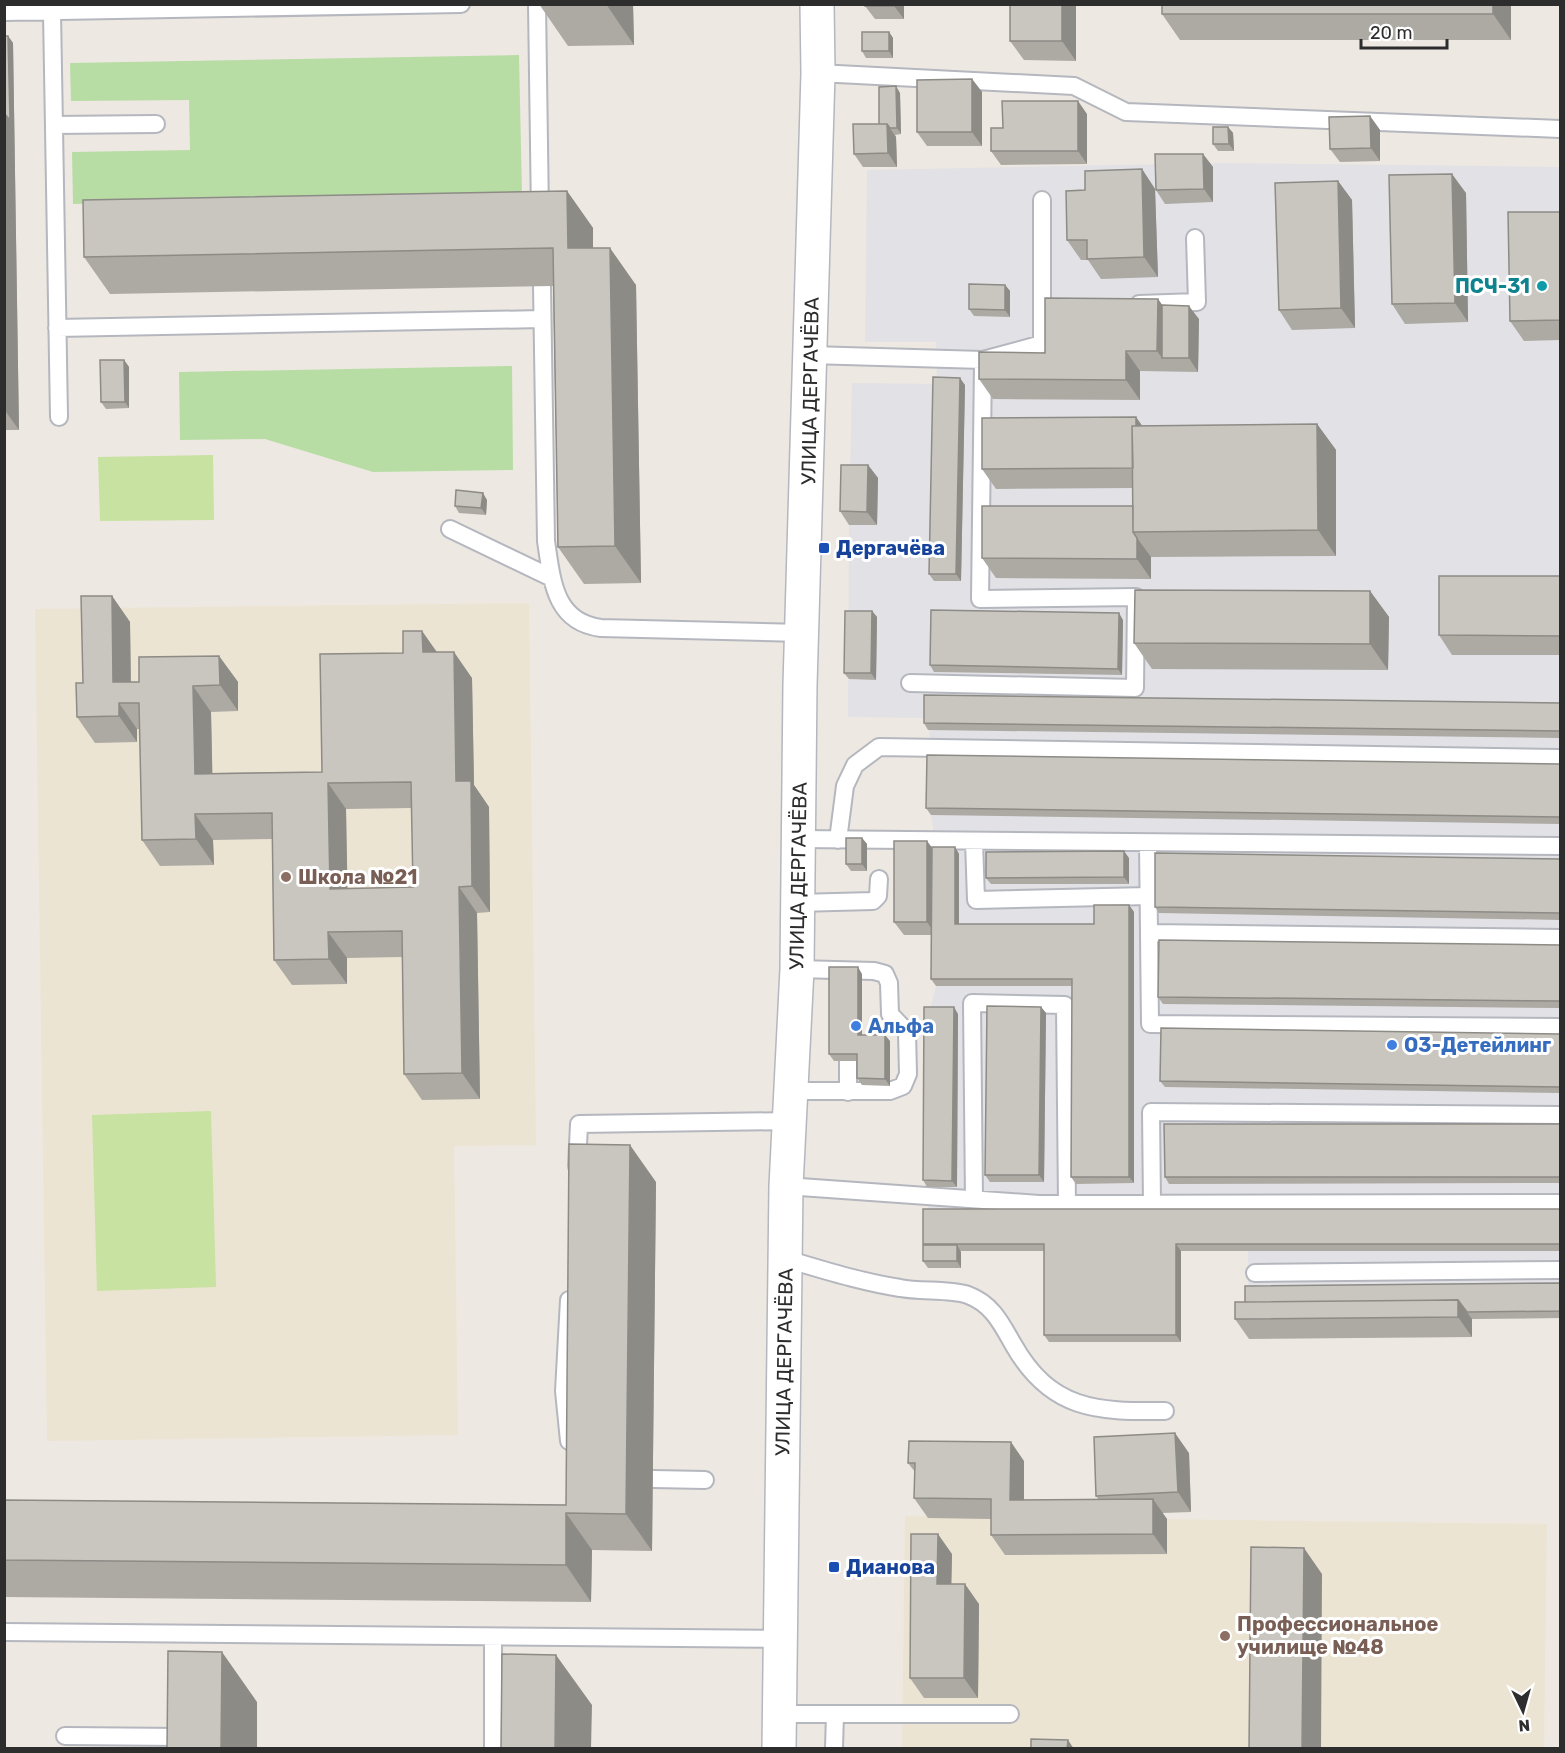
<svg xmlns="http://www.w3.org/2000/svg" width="1565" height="1753" font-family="Rubik,sans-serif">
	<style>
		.industrial { fill: #e2e1e6 }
		.education { fill: #ece4d3 }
		.green { fill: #b7dda4 }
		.pitch { fill: #c7e2a1 }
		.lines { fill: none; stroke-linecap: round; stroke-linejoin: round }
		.service-casing { stroke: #b5b7bf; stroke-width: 20 }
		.tertiary-casing { stroke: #b5b7bf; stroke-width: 36 }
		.service { stroke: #fff; stroke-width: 16 }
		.tertiary { stroke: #fff; stroke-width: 33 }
		.wall { fill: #adaaa4; fill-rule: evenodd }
		.shaded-wall { fill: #8d8b86 }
		.building { fill: #c9c6bf; stroke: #8d8b86; stroke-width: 1.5; fill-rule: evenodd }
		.culture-dot { fill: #0f9aa8; stroke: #fff; stroke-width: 2 }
		.transit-dot { fill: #1a4fb4; stroke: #fff; stroke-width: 2 }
		.education-dot { fill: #8d6e63; stroke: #fff; stroke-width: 2 }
		.shop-dot { fill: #3f7fe0; stroke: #fff; stroke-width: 2 }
		.labels { text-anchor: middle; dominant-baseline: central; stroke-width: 6; stroke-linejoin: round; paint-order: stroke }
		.culture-label { font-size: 20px; font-weight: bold; fill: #0d838f; stroke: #fff; text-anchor: end }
		.street-label { font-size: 20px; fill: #2d2d2d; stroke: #fff }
		.transit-label { font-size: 20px; font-weight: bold; fill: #164399; stroke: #fff; text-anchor: start }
		.education-label { font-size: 20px; font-weight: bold; fill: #785e54; stroke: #fff; text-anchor: start }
		.shop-label { font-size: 20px; font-weight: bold; fill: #366cbe; stroke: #fff; text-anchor: start }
	</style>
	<rect width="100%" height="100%" fill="#ede8e1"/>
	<path class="industrial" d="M1222,163L1560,167V1318L1472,1319V1337L1249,1339L1248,1251H1181V1342H1049L1048,1251H928L929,1014L936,986L937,854L931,815L932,762L928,718L848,717L849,525L852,383L937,384L936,342H865L867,170Z"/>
	<path class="education" d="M529,603L536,1145L454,1146L458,1435L47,1441L35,609Z
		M905,1516L1547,1524L1544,1748H902Z"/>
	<path class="green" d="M519,55L522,196L73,204L72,152L190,150L189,100L71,101L70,63Z
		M512,366L513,470L373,472L265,439L180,440L179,372Z"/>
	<path class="pitch" d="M213,455L214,520L100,521L98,457Z
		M211,1111L216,1287L97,1291L92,1115Z"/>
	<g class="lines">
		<g class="service-casing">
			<path id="service" d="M537,4L540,214
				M4,12L461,4
				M52,12L59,417
				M818,73L1074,86L1126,112L1560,129
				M54,125L156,124
				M542,286L546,541C552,580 554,622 601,628L802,633
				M1139,304L1197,302L1195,238
				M57,328L542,319
				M810,355L983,360L1042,344V200
				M450,529L552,578
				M910,683L1135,688L1136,597L980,599L983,364
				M799,839L1560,846
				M838,840L845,786L855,765L879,747L1560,758
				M974,841L976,900L1149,896
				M1148,843L1150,1024L1560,1027
				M797,903L873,901L878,896L879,879
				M1149,933L1560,938
				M790,1091H890L903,1086L908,1074L907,1032L890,1014L889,983L885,974L874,971L797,969
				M848,1092V1061
				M577,1166L579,1124L789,1121
				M786,1186L1039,1204L1560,1203
				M974,1199L972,1003L1065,1005L1067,1204
				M1152,1203L1151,1112L1560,1115
				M786,1259C824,1270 861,1282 900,1288C920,1292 951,1289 968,1295C992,1304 1001,1323 1013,1344C1050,1410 1096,1412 1165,1411
				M1255,1273L1560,1270
				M569,1300L564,1391L569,1441
				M653,1479L705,1480
				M4,1632L781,1639
				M780,1714H1010
				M65,1736L181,1737
				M493,1748V1637
				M834,1748L835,1714"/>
		</g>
		<g class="tertiary-casing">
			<path id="tertiary" d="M779,1748L786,1186L797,969L800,685L818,73L817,4"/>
		</g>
		<use href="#service" class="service"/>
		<use href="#tertiary" class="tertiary"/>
	</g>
	<path class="wall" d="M539,4H633L634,45L568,46Z
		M865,4H904V19H875L865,6Z
		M1076,4V61L1024,60L1010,41Z
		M1511,4V40H1180L1162,14Z
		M889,32L893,38V58H866L862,51Z
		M4,36H8L13,43L19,430H4Z
		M972,79L982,92V146H927L917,132Z
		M900,93L901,134L895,135L896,137L897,167H863L854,154L879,124Z
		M1087,114V164L1001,165L991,151L1003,128Z
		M1370,116L1380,130V161L1340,162L1330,149Z
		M1228,127L1233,133L1234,151H1218L1213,144Z
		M1203,154L1213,167V202L1165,204L1156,190Z
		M1142,169L1155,189L1158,277L1101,279L1088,260H1081L1067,240L1085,190Z
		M1338,181L1352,200L1355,328L1292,330L1279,310Z
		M567,191L593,228V248L636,285L641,583L584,584L558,547L553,286L110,294L84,257Z
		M1466,193L1468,322L1405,324L1392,304Z
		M1560,212V340L1524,341L1510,321Z
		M1005,285L1010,291V317L974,316L969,309Z
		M1158,299L1162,305L1199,319L1198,372L1140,371V400L993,399L979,379L1045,353Z
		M124,360L129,367V408L106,409L101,402Z
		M965,385L961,581H934L929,574Z
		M1136,417L1142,426L1317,424L1336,450V556L1151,557V579L996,578L982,558L1133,506V488L996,489L982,469Z
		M868,465L878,478L877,525H849L840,511Z
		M487,500L486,515L459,513L455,506Z
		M1560,576V655H1452L1439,635Z
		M1370,591L1389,617L1388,670L1152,669L1134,643Z
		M112,596L130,622L131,682H139L219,656L238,682V711L211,712L212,773L322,772L403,653L422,631L437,652L472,678L474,785L489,807L490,912L477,913L480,1099L422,1100L404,1074L402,957L347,958V984L292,985L274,960L272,839L213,840L214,865L160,866L142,840L140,729H137V742L95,743L77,717L83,683ZM412,808L413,887L347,889L346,809Z
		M872,611L877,617L876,680L849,679L844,673Z
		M1123,620L1122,675L934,672L930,665Z
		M1560,703V738L928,730L924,723Z
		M1560,764V824L931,815L926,808Z
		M862,838L867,844V871H851L846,864Z
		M932,847H955L959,854V924H1094L1129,905L1134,912V1183L1076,1184L1071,1177L1072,986H936L931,979L932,935H904L894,922Z
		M1129,858V884H991L986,878Z
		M1560,859V920L1159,913L1155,907Z
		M1560,945V1008L1163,1004L1158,997Z
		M862,974V1035L890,1041V1086L862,1085L857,1078V1061H834L829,1054Z
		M1041,1007L1046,1013L1044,1182H990L985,1175Z
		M958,1014L957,1187H927L923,1180Z
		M1560,1034V1093L1165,1087L1160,1081Z
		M1560,1124V1183L1169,1184L1165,1177Z
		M656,1182L652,1551L592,1550L591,1602L4,1597V1500L566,1505Z
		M1560,1209V1251H1181V1342H1049L1044,1335V1251H960L961,1252V1268H928L923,1261L924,1245L923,1244Z
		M1560,1283V1318L1472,1319V1337L1249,1339L1235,1319L1245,1302Z
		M1189,1453L1191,1512L1162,1513L1167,1519V1554L1005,1555L991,1535V1519L928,1518L914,1498L915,1472L908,1463L1024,1461V1500H1099L1096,1496Z
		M952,1554L951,1584L979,1604L978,1698H924L910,1678Z"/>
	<path class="shaded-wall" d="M606,4H633L634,45Z
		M894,4H904V19L894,6Z
		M1062,4H1076V61L1062,41Z
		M1493,4H1511V40L1493,14Z
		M889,32L893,38V58L889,51Z
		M8,36L13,43L19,430L4,409V113Z
		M972,79L982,92V146L972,132Z
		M896,86L900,93L901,134L897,128Z
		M1078,101L1087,114V164L1078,151Z
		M1370,116L1380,130V161L1371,148Z
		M887,124L896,137L897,167L888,153Z
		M1228,127L1233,133L1234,151L1229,144Z
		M1203,154L1213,167V202L1204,189Z
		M1142,169L1155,189L1158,277L1144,257Z
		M1452,174L1466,193L1468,322L1455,303Z
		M1338,181L1352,200L1355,328L1341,308Z
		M567,191L593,228V285L568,248Z
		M610,248L636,285L641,583L615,546Z
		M1005,285L1010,291V317L1005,310Z
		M1158,299L1172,319L1162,358L1157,351Z
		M1189,306L1199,319L1198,372L1189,358Z
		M1126,351L1140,371V400L1126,380Z
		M124,360L129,367V408L125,402Z
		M960,378L965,385L961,581L956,574Z
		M1136,417L1150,437L1137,468Z
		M1317,424L1336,450V556L1318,530Z
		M868,465L878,478L877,525L867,512Z
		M483,493L487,500L486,515L481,508Z
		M1137,538L1151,557V579L1137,559Z
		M1370,591L1389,617L1388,670L1370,644Z
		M112,596L130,622L131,703L113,682Z
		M872,611L877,617L876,680L871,673Z
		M1119,613L1123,620L1122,675L1118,669Z
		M422,631L440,657L423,652Z
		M454,652L472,678L474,785L489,807L490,912L472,886L456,781Z
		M219,656L238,682V711L220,685Z
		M193,686L211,712L213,800L195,774Z
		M119,703L137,729V742L119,716Z
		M328,783L346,809L348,915L330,889Z
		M195,814L213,840L214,865L196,839Z
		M862,838L867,844V871L862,864Z
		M927,841L937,854L936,935L927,922Z
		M955,847L959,854V930L955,924Z
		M1124,851L1129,858V884L1124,877Z
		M459,887L477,913L480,1099L462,1073Z
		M1129,905L1134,912V1183L1129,1177Z
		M328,932L347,958V984L329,959Z
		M858,967L862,974V1041L858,1035Z
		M954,1007L958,1014L957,1187L952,1181Z
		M1041,1007L1046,1013L1044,1182L1039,1175Z
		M885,1035L890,1041V1086L885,1079Z
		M630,1145L656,1182L652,1551L626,1514Z
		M1176,1244L1181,1251V1342L1176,1335Z
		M957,1245L961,1252V1268L957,1261Z
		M1458,1300L1472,1319V1337L1458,1317Z
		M1175,1433L1189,1453L1191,1512L1178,1492Z
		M1011,1442L1024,1461V1520L1010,1500Z
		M1153,1499L1167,1519V1554L1153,1534Z
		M566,1513L592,1550L591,1602L566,1565Z
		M938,1534L952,1554L951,1604L937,1584Z
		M1304,1548L1322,1574L1321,1749H1302Z
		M965,1584L979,1604L978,1698L964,1678Z
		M222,1652L257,1702V1749H221Z
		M556,1655L592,1705L591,1749H555Z
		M1068,1740L1074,1749H1067Z"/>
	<path class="building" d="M865,4H894V6H865Z
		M1010,4H1062V41H1010Z
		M1162,4H1493V14H1162Z
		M862,32H889V51H862Z
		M4,36H8L10,120L4,113Z
		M972,79V132H917V80Z
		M896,86L897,128H890L887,124H879V87Z
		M1002,101H1078V151H991V128H1003Z
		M1370,116L1371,148L1330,149L1329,117Z
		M853,124H887L888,153L854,154Z
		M1213,127H1228L1229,144H1213Z
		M1155,154H1203L1204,189L1156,190Z
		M1142,169L1144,257L1087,259V240H1067L1066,191L1085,190V171Z
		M1452,174L1455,303L1392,304L1389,175Z
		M1338,181L1341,308L1279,310L1275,183Z
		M567,191L568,248H610L615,546L558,547L553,248L84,257L83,200Z
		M1508,212H1560V320L1510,321Z
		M969,284L1005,285V310L969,309Z
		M1045,298L1158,299L1157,351H1126V380L979,379V352L1045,353Z
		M1162,305L1189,306V358H1162Z
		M100,360H124L125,402H101Z
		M933,377L960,378L956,574H929Z
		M1136,417V426H1132L1133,468L982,469V418Z
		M1317,424L1318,530L1133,532L1132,426Z
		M841,465H868L867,512L840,511Z
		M456,490L483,493L481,508L455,506Z
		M982,506H1133V532L1137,538V559L982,558Z
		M1439,576H1560V636L1439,635Z
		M1135,590L1370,591V644L1134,643Z
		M81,596H112L113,682H139V657L219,656L220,685L193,686L195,774L322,772L320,654L403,653V631H422L423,652H454L456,781H471L472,886L459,887L462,1073L404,1074L402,931L328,932L329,959L274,960L272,813L195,814L196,839L142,840L139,703H119V716L77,717L76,683H83ZM411,782L413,887L330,889L328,783Z
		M931,610L1119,613L1118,669L930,665Z
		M845,611H872L871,673H844Z
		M924,695L1560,703V731L924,723Z
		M927,755L1560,764V817L926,808Z
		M846,838H862V864H846Z
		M894,841H927V922H894Z
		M932,847H955V924H1094V905H1129V1177H1071L1072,979H931Z
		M1124,851V877L986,878V852Z
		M1155,853L1560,859V913L1155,907Z
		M1159,940L1560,945V1001L1158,997Z
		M829,967H858V1035H885V1079L857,1078V1054H829Z
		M987,1006L1041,1007L1039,1175H985Z
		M924,1007H954L952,1181L923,1180Z
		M1161,1028L1560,1034V1087L1160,1081Z
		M1164,1124H1560V1177H1165Z
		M569,1144L630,1145L626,1514L566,1513V1565L4,1560V1500L566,1505Z
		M923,1209H1560V1244H1176V1335H1044V1244H923Z
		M923,1245H957V1261H923Z
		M1560,1283V1311L1467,1312L1458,1300L1245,1302V1286Z
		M1458,1300V1317L1235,1319V1302Z
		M1175,1433L1178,1492L1096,1496L1094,1437Z
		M909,1441L1011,1442L1010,1500L1153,1499V1534L991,1535V1499L914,1498L915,1463H908Z
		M911,1534H938L937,1584H965L964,1678H910Z
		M1251,1547L1304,1548L1302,1749H1249Z
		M168,1651L222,1652L221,1749H167Z
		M502,1654L556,1655L555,1749H501Z
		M1031,1739L1068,1740L1067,1749H1031Z"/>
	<circle class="culture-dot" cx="1542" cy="286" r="6"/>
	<g class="transit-dot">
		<rect x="818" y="542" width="12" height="12" rx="3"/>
		<rect x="828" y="1561" width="12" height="12" rx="3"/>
	</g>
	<g class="education-dot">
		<circle cx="286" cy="877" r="6"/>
		<circle cx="1225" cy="1636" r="6"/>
	</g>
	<g class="shop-dot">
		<circle cx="856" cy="1026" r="6"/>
		<circle cx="1392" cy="1045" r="6"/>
	</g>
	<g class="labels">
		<g class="culture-label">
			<text x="1530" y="286">ПСЧ-31</text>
		</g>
		<g class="street-label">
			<text transform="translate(810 391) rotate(-89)">УЛИЦА ДЕРГАЧЁВА</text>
			<text transform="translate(798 876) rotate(-89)">УЛИЦА ДЕРГАЧЁВА</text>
			<text transform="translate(784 1362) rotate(-89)">УЛИЦА ДЕРГАЧЁВА</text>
		</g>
		<g class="transit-label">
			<text x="836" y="548">Дергачёва</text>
			<text x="846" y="1567">Дианова</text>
		</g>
		<g class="education-label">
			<text x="298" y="877">Школа №21</text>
			<text x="1237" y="1624">Профессиональное<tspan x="1237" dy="23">училище №48</tspan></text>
		</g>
		<g class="shop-label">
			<text x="868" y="1026">Альфа</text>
			<text x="1404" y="1045">О3-Детейлинг</text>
		</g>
	</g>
	<rect width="1565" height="1753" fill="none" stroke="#2d2d2d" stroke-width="12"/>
	<g transform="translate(1523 1711) rotate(175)" stroke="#ffffff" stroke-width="4.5" paint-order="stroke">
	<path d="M0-4.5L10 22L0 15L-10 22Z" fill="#2d2d2d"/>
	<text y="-9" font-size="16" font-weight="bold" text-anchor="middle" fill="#2d2d2d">N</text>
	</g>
	<path d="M1361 39v9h86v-9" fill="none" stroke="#2d2d2d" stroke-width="3"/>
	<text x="1370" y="39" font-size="18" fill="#2d2d2d" stroke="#ffffff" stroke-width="4.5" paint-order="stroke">20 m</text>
</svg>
